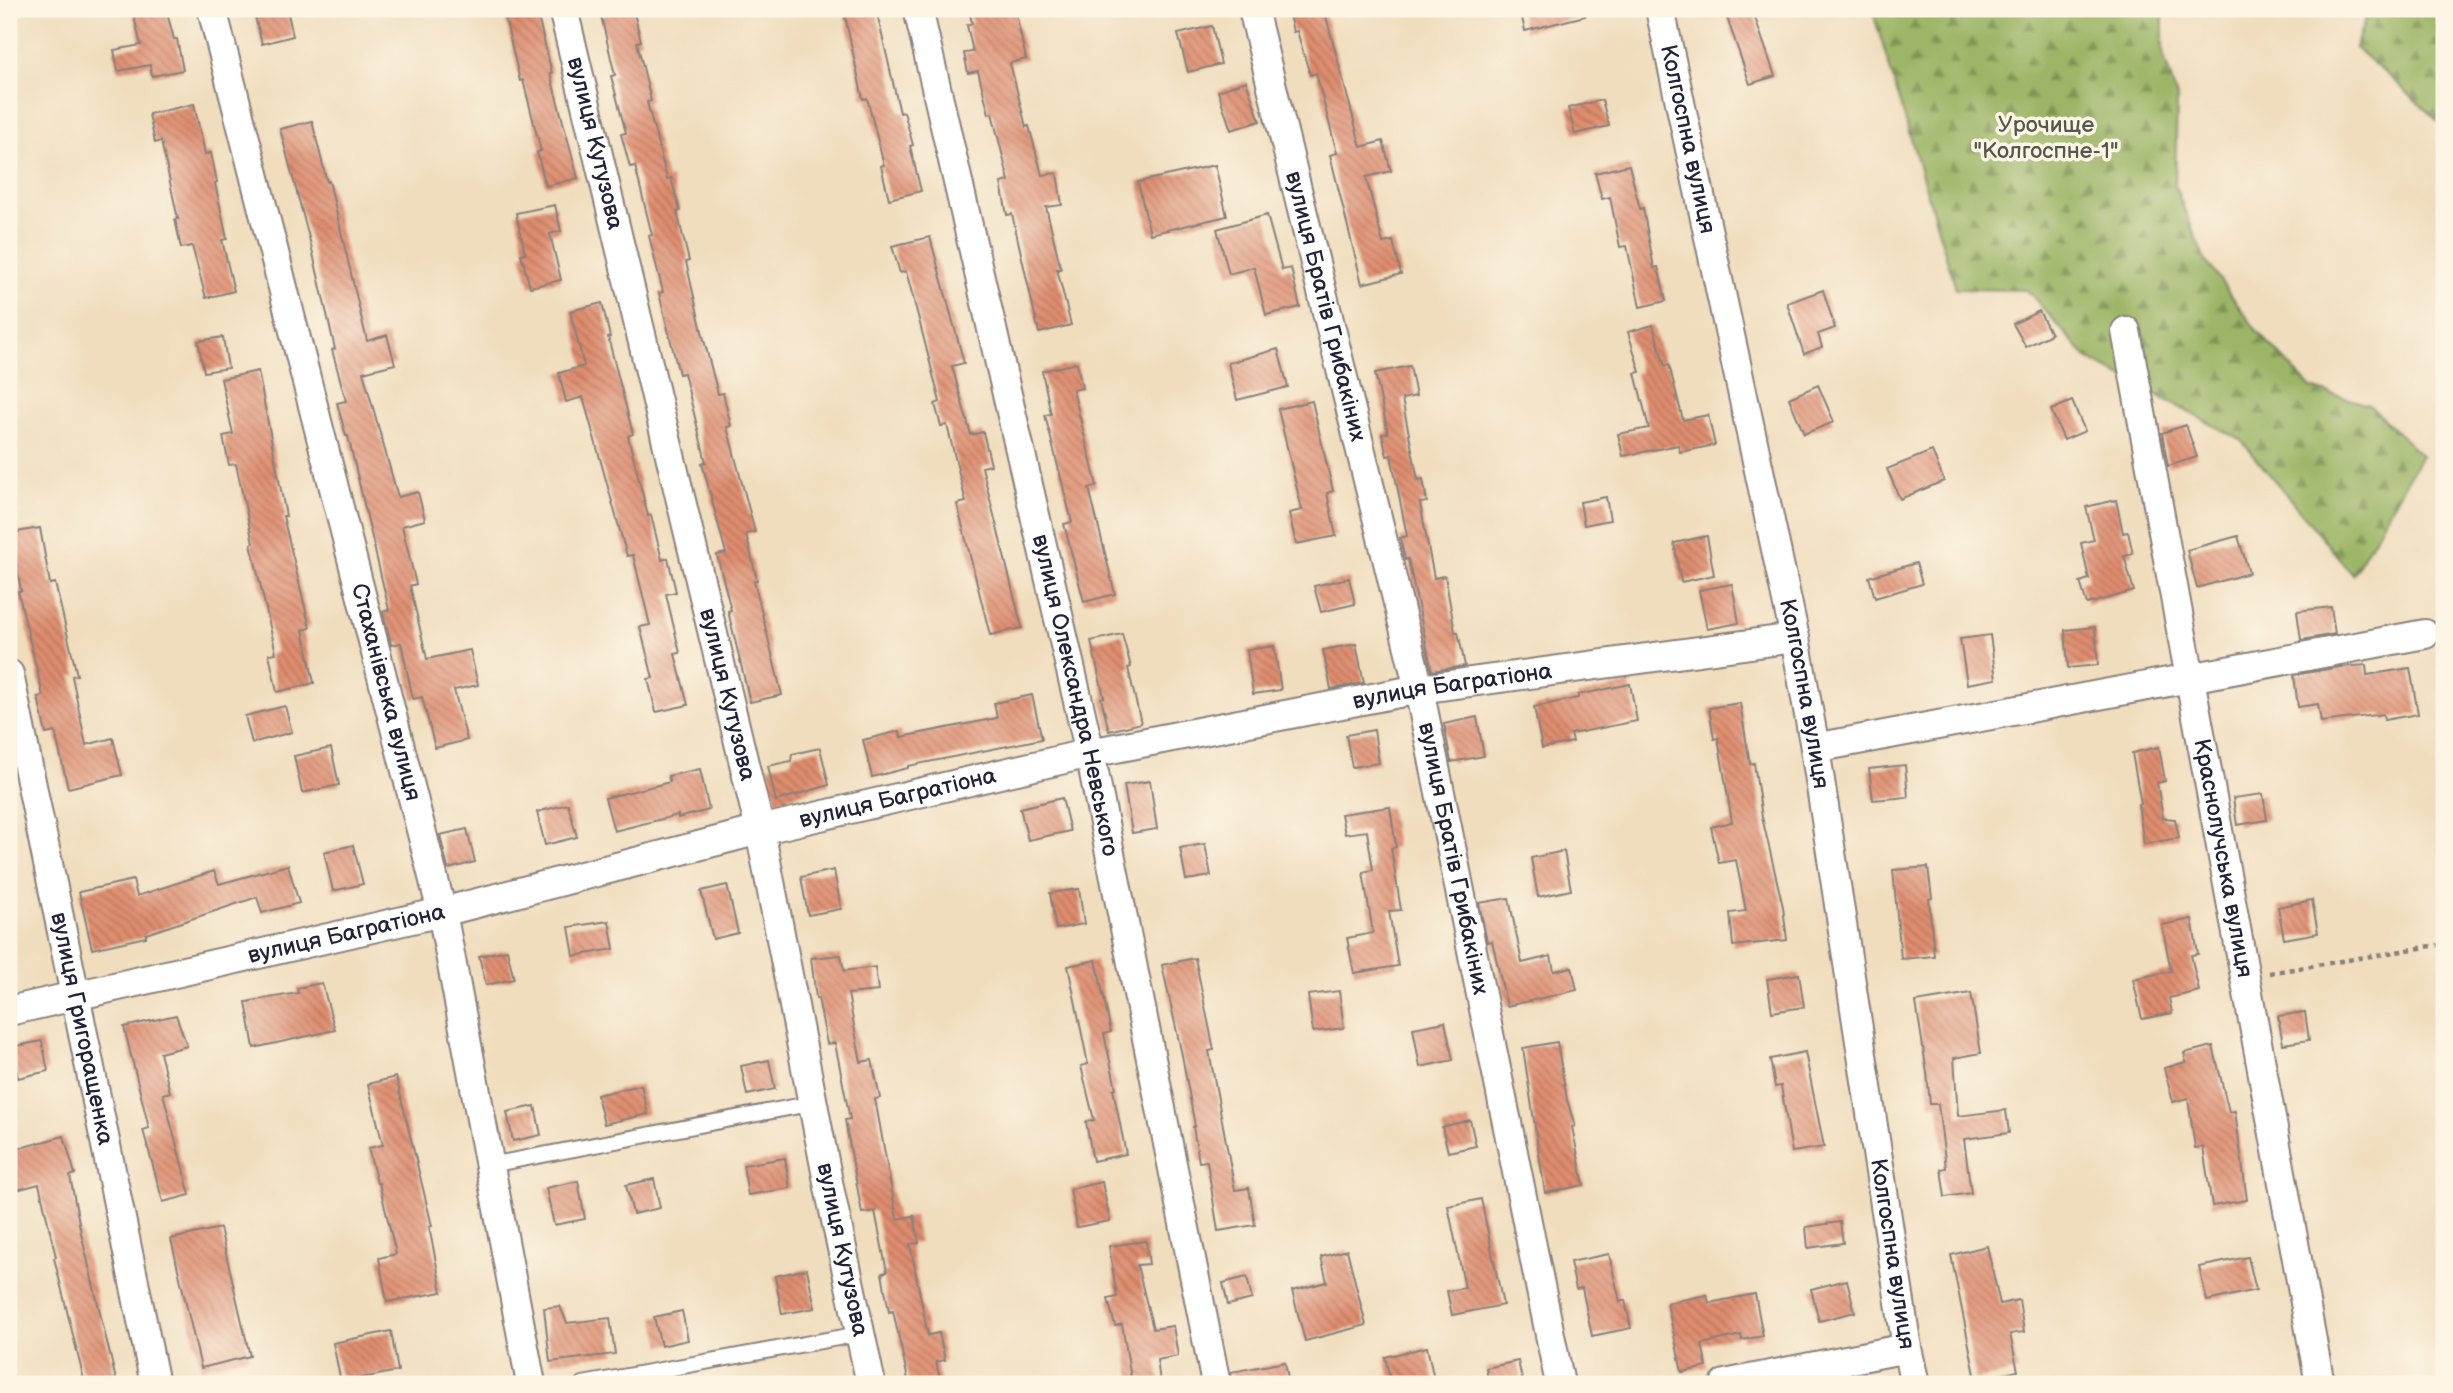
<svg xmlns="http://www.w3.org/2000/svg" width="2453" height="1393" font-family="'Balsamiq Sans',sans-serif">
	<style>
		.forest { fill: url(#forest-firs); stroke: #5f6c50; stroke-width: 2 }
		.building { fill: url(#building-back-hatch) }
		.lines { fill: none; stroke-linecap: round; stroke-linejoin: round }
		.service-casing { stroke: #89807c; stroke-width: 18 }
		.minor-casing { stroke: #89807c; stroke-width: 32 }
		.path { stroke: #89807c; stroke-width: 4.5; stroke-dasharray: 5 5; stroke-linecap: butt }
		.service { stroke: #fff; stroke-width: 14 }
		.minor { stroke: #fff; stroke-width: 28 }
		.labels { text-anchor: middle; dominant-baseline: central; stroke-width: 7; stroke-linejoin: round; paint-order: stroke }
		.park-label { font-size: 23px; fill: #53574c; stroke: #fcf5e5 }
		.street-label { font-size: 23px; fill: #22223b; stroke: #fcf5e5 }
	</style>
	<defs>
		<pattern id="forest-firs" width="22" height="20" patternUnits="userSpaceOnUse" patternTransform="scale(1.75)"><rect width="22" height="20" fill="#9cb566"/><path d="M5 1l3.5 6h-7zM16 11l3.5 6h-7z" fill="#7f9355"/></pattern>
		<pattern id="building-back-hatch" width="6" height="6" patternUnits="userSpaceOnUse" patternTransform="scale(1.75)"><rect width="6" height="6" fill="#df8d6f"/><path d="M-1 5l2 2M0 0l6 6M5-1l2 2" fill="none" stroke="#b4735c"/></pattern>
	</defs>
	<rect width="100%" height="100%" fill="#fcf5e5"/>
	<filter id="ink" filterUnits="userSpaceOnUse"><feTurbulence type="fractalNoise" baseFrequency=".0143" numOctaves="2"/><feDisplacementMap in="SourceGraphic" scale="14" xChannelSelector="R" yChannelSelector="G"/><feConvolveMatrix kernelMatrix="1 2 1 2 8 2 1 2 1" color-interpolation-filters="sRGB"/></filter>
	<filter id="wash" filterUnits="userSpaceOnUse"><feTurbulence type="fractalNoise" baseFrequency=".00686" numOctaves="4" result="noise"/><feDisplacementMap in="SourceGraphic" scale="28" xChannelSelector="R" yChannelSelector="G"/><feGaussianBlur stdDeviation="1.57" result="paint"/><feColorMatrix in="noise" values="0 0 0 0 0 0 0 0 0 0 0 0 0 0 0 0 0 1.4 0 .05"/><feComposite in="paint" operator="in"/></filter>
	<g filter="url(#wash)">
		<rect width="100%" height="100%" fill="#f0ddbd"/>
		<path class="forest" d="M1872,9H2163V54L2177,98L2175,186L2204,258L2257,331L2311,388L2369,405L2421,455L2353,575L2241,440L2087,358L2027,290L1956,289Z
			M2369,9H2444V127L2398,84L2355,48Z"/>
		<g id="blocks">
			<path class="building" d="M132,9H166L174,39H177L183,70L152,76L150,65L118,71L114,50L141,45Z
				M253,9H287L293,36L262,44Z
				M503,9H536L552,73H550L578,178L546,186L537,152L541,151L523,80L520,81Z
				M629,9H633L641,41L637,42L651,101L647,102L667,179L671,178L680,211L677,212L689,261L686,262L703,336L718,394L723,393L731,426L727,427L755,532L746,534L757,580L754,581L782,695L750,702L728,611L731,610L717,555L726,553L702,463L706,462L684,373L679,374L659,293L663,292L649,236L652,235L635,166L630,167L621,134L626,133L611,76L615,75L601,16Z
				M858,9H876L900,113L904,112L913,145L910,146L921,191L889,199L881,166L884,165L867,98L863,99L844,12Z
				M969,9H1015L1026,59L1010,63L1026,127L1029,126L1042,175L1057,173L1062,205L1046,207L1061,269H1057L1071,325L1039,333L1012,214L1007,215L1001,183L1009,181L992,113L989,114L978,71L968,73L964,53L973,52L967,25L972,23Z
				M1288,9H1324L1361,147L1383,141L1391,171L1366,177L1383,243L1393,241L1401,274L1362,284L1330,155L1337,153L1316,73L1310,75L1297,31L1293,32Z
				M1520,9H1584L1585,16L1525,31Z
				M1724,9H1752L1775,76L1750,84Z
				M1212,26L1221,64L1188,72L1178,34Z
				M1246,81L1260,121L1231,130L1218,91Z
				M1602,100L1609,126L1575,134L1568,108Z
				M194,104L205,154L211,153L217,182L215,183L227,239L222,240L234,291L206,298L192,246L181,248L175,219H178L161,141L155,143L149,114Z
				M312,121L327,182L329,181L367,341L387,335L395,364L363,372L398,497L418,492L425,520L402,526L416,584L410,586L427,659L470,650L478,685L454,690L467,740L435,748L422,697L413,699L401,643L391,645L383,612L389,610L348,436H346L337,403L346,401L332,350L335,349L311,245L280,129Z
				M1215,165L1227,216L1150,234L1138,182Z
				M1629,165L1640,209L1643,208L1654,268L1658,267L1666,301L1640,307L1627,246L1620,247L1610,197L1602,199L1595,173Z
				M555,205L561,231L550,234L561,280L530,287L521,254L525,253L516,213Z
				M1267,215L1282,270L1291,268L1300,307L1266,315L1254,267L1229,274L1217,229Z
				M930,237L964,363L952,366L971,435L983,432L991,465L982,467L1022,628L990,635L957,504L966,502L947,425L941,426L935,404L940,402L918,316L906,271L900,273L892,246Z
				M1823,290L1835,328L1818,334L1822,347L1804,354L1787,303Z
				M602,303L610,337H608L633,434L628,436L648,516L651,515L662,560L668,558L676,592L666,594L680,653L675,654L688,705L656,712L648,679L653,678L640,627L650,625L633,555L627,556L583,397L566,402L559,373L584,366L570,311Z
				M2039,311L2051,334L2026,347L2013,324Z
				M1653,325L1665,366L1669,365L1683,420L1708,415L1715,445L1680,452L1678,445L1623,456L1618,434L1649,428L1635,373L1640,372L1628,332Z
				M223,337L228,368L204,372L198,341Z
				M1278,349L1288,387L1237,400L1228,363Z
				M1077,363L1082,388L1073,390L1097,486L1089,488L1115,594L1084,602L1064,524L1072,522L1045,415L1051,414L1042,371Z
				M1410,366L1416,396L1402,399L1418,480L1423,479L1427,502L1420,503L1434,578L1445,576L1455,632H1458L1465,666L1432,671L1408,559L1405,560L1400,538L1407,536L1391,455L1387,456L1382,434L1388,433L1375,373Z
				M258,371L286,516H283L310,628L303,630L314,683L277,692L269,654L276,653L251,544L253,543L236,464L229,465L223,436L233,434L221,379Z
				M1818,385L1834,422L1804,434L1789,398Z
				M1312,401L1333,491L1327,493L1336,536L1296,544L1289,513L1302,510L1278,409Z
				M2072,401L2085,431L2064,440L2051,410Z
				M2186,425L2197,457L2168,466L2162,433Z
				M1932,451L1944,481L1900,499L1887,469Z
				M1606,497L1610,520L1584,525L1580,502Z
				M2116,500L2123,533L2128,532L2133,554L2124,556L2134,591L2087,604L2080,582L2089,579L2081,543L2094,540L2086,507Z
				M40,528L50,584L55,583L77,675L72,676L86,745L113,738L122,775L68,788L55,732L46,734L38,697L43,696L18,591H21L11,533Z
				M1707,536L1714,575L1681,582L1674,543Z
				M2238,536L2249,573L2197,588L2187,550Z
				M1916,563L1922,584L1875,598L1869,577Z
				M1349,578L1355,604L1321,612L1314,586Z
				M1732,584L1739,623L1707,629L1699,590Z
				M2331,607L2335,634L2301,640L2297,611Z
				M2095,627L2098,665L2068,668L2065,630Z
				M1122,634L1131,667L1128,668L1141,723L1109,731L1101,698L1104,697L1091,641Z
				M1990,635L1996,679L1967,684L1960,639Z
				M1356,644L1364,683L1331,689L1323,650Z
				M1274,646L1281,690L1253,694L1247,650Z
				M2366,665L2367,675L2410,668L2418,714L2384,720L2383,714L2321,722L2318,704L2298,707L2294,675L2340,667Z
				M1630,684L1637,721L1571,734L1573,742L1542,748L1534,707L1578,698V695Z
				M1032,695L1042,739L908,766V768L872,777L863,740L900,731L901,737L997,718L994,703Z
				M1740,703L1750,764L1754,763L1762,817L1783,907L1787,940L1733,946L1730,913L1746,911L1736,860L1719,863L1711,827L1732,822L1718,738L1714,739L1709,708Z
				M285,706L292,732L252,743L245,716Z
				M1477,717L1484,756L1451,762L1444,724Z
				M1374,730L1379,763L1352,767L1346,735Z
				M2159,747L2165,781L2157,783L2163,818L2175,819L2179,838L2144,844L2138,804H2141L2132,753Z
				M331,748L339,785L302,793L294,756Z
				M820,748L829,785L776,801L768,766L791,761L792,754Z
				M1905,765L1908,797L1873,800L1869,769Z
				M700,769L709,810L678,818V815L614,831L605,798L670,782L668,776Z
				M1150,781L1157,829L1132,833L1124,785Z
				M2263,794L2267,820L2237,825L2233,798Z
				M1062,798L1070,831L1028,840L1020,808Z
				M568,804L577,837L545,845L537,812Z
				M1390,807L1396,847L1391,848L1401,910L1389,911L1398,966L1354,973L1347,938L1373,933L1363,872L1373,870L1367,831L1345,834L1341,814Z
				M467,829L475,862L448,869L440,835Z
				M1205,844L1211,876L1186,880L1180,848Z
				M353,845L363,884L333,891L324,852Z
				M1564,851L1571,890L1538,897L1531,858Z
				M288,865L299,903L262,913L257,897L146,934V937L92,949L79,892L133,880L137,896L214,871L219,884Z
				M1928,867L1932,898L1929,899L1934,956L1901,959L1893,870Z
				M834,870L841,909L808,915L801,877Z
				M727,885L738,933L713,939L701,891Z
				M1079,889L1084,924L1056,929L1050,893Z
				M1509,898L1522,963L1551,956L1554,971L1572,967L1577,990L1507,1006L1492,941L1487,942L1479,903Z
				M2312,900L2318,933L2284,939L2278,907Z
				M2192,919L2198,954L2191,955L2199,991L2169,998L2172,1013L2142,1019L2133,979L2171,971L2162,925Z
				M609,921L614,949L574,956L569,927Z
				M507,950L514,979L486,985L479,956Z
				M841,955L844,971L875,967L878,991L848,994L861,1062L872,1060L880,1098L875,1099L897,1219L914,1216L919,1243L910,1244L928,1335L939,1333L945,1360L936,1362L941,1384H909L893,1311L889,1312L882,1273L887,1272L875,1211L862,1213L845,1120L850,1119L835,1043L827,1044L818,998H816L811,958Z
				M1195,958L1214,1050L1209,1051L1235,1190L1249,1188L1255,1225L1218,1231L1207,1161L1199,1162L1193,1127L1195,1126L1182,1055L1162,965Z
				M1096,960L1111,1032L1104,1034L1116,1088L1113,1089L1126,1154L1093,1161L1086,1122L1094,1120L1081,1066L1088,1064L1068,966Z
				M1799,974L1804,1007L1772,1012L1767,979Z
				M322,983L335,1030L254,1048L246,1002L298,993L297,988Z
				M1339,991L1344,1028L1313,1032L1308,995Z
				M1971,993L1981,1053L1954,1058L1958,1116L2006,1110L2009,1133L1964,1139L1971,1193L1945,1197L1941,1169L1946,1168L1938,1104H1930L1927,1073L1916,1002Z
				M2305,1012L2309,1040L2283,1044L2278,1016Z
				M176,1015L187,1046L160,1053L170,1092L163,1094L190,1195L163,1202L143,1130L149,1128L124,1027Z
				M1445,1022L1453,1060L1420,1067L1413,1028Z
				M42,1041L48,1071L18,1078L11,1047Z
				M1557,1042L1567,1100L1575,1126L1572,1127L1584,1185L1545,1193L1523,1048Z
				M2213,1046L2229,1112L2235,1111L2247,1200L2212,1206L2203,1147L2195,1148L2188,1098L2173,1102L2164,1068L2186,1062L2184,1053Z
				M1805,1052L1824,1147L1792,1152L1781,1086L1775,1087L1770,1059Z
				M769,1060L775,1089L747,1095L741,1066Z
				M396,1077L432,1226L429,1227L442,1292L387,1302L379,1258L396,1254L379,1183H377L368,1148L383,1145L368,1084Z
				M641,1085L648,1114L604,1124L597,1095Z
				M535,1106L541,1135L513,1141L507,1112Z
				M1470,1120L1476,1146L1448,1152L1442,1127Z
				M64,1136L75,1174L70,1176L81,1233L117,1384H85L54,1258L56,1257L39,1184L9,1192V1151Z
				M785,1158L790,1188L748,1195L743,1165Z
				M654,1179L660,1208L633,1214L626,1185Z
				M578,1181L585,1219L554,1225L546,1188Z
				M1102,1182L1110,1221L1077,1227L1070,1189Z
				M1481,1199L1503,1305L1452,1315L1447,1291L1465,1288L1448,1206Z
				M1840,1222L1843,1243L1808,1248L1806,1227Z
				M220,1228L250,1356L201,1368L171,1239Z
				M1146,1241L1149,1264L1137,1265L1153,1329L1173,1326L1178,1356L1157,1360L1160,1381L1132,1384L1122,1324L1115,1326L1108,1299L1117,1297L1109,1246Z
				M1987,1246L2000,1304L2019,1300L2024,1332L2010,1334L2018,1371L1976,1380L1951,1255Z
				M1347,1250L1366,1325L1305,1341L1292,1291L1327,1282L1321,1257Z
				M1609,1254L1620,1302L1625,1300L1631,1328L1592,1336L1582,1288L1576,1289L1570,1262Z
				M2248,1257L2256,1290L2207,1301L2199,1267Z
				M807,1269L815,1308L782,1314L775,1276Z
				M1247,1277L1252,1299L1228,1305L1223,1283Z
				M1847,1280L1855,1312L1819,1321L1811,1289Z
				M1755,1294L1763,1336L1742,1340L1741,1335L1702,1344L1707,1367L1682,1372L1667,1303L1707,1295L1709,1303Z
				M560,1306L567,1323L610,1318L615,1354L550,1362L544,1308Z
				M682,1311L688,1340L661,1346L654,1317Z
				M391,1331L398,1371L341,1382L333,1343Z
				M1427,1347L1435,1384H1391L1385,1357Z
				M1518,1361L1523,1384H1489L1486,1368Z
				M1285,1362L1289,1384H1232L1231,1372Z"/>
		</g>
	</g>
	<g filter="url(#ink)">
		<use href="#blocks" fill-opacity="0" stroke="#89807c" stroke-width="2"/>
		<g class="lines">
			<g class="service-casing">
				<path id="service" d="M490,1165L814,1103
					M583,1384L860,1334"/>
			</g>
			<g class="minor-casing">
				<g id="minor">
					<path id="s1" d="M212,9L442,912L531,1384"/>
					<path id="s2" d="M563,9L760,830L830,1192L871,1384"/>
					<path id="s3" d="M918,9L1090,753L1216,1384"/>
					<path id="s4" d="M1253,9L1419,689L1560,1384"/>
					<path id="s5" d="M1660,9L1795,638L1815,748L1907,1348L1915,1384"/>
					<path id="s6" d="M2126,331L2320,1384"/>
					<path id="s7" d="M9,674L155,1384"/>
					<path d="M1815,748L2425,634"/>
					<path id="s8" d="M9,1011L442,912L760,830L1090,753L1419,689L1795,638"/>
					<path d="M1725,1384L1907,1348"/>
				</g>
			</g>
			<path class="path" d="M2269,973L2444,944"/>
			<use href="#service" class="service"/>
			<use href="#minor" class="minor"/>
		</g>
	</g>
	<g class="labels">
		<g class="park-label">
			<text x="2046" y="125">Урочище<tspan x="2046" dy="26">"Колгоспне-1"</tspan></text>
		</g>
		<g class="street-label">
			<text stroke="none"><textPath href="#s5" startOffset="133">Колгоспна вулиця</textPath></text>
			<text stroke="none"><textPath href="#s2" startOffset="138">вулиця Кутузова</textPath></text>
			<text stroke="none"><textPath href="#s4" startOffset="306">вулиця Братів Грибакіних</textPath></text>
			<text stroke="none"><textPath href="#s8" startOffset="1480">вулиця Багратіона</textPath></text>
			<text stroke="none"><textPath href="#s1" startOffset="705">Стаханівська вулиця</textPath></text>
			<text stroke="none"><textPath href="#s2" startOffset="705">вулиця Кутузова</textPath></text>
			<text stroke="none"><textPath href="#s5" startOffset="700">Колгоспна вулиця</textPath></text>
			<text stroke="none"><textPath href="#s3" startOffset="704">вулиця Олександра Невського</textPath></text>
			<text stroke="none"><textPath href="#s8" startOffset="914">вулиця Багратіона</textPath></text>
			<text stroke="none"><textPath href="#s4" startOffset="873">вулиця Братів Грибакіних</textPath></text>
			<text stroke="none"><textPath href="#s6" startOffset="536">Краснолучська вулиця</textPath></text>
			<text stroke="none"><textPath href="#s8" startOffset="346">вулиця Багратіона</textPath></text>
			<text stroke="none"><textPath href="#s7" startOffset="362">вулиця Григоращенка</textPath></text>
			<text stroke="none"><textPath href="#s2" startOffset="1272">вулиця Кутузова</textPath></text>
			<text stroke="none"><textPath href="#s5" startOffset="1267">Колгоспна вулиця</textPath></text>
		</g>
	</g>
	<rect width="2453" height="1393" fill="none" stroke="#fcf5e5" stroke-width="35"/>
</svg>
